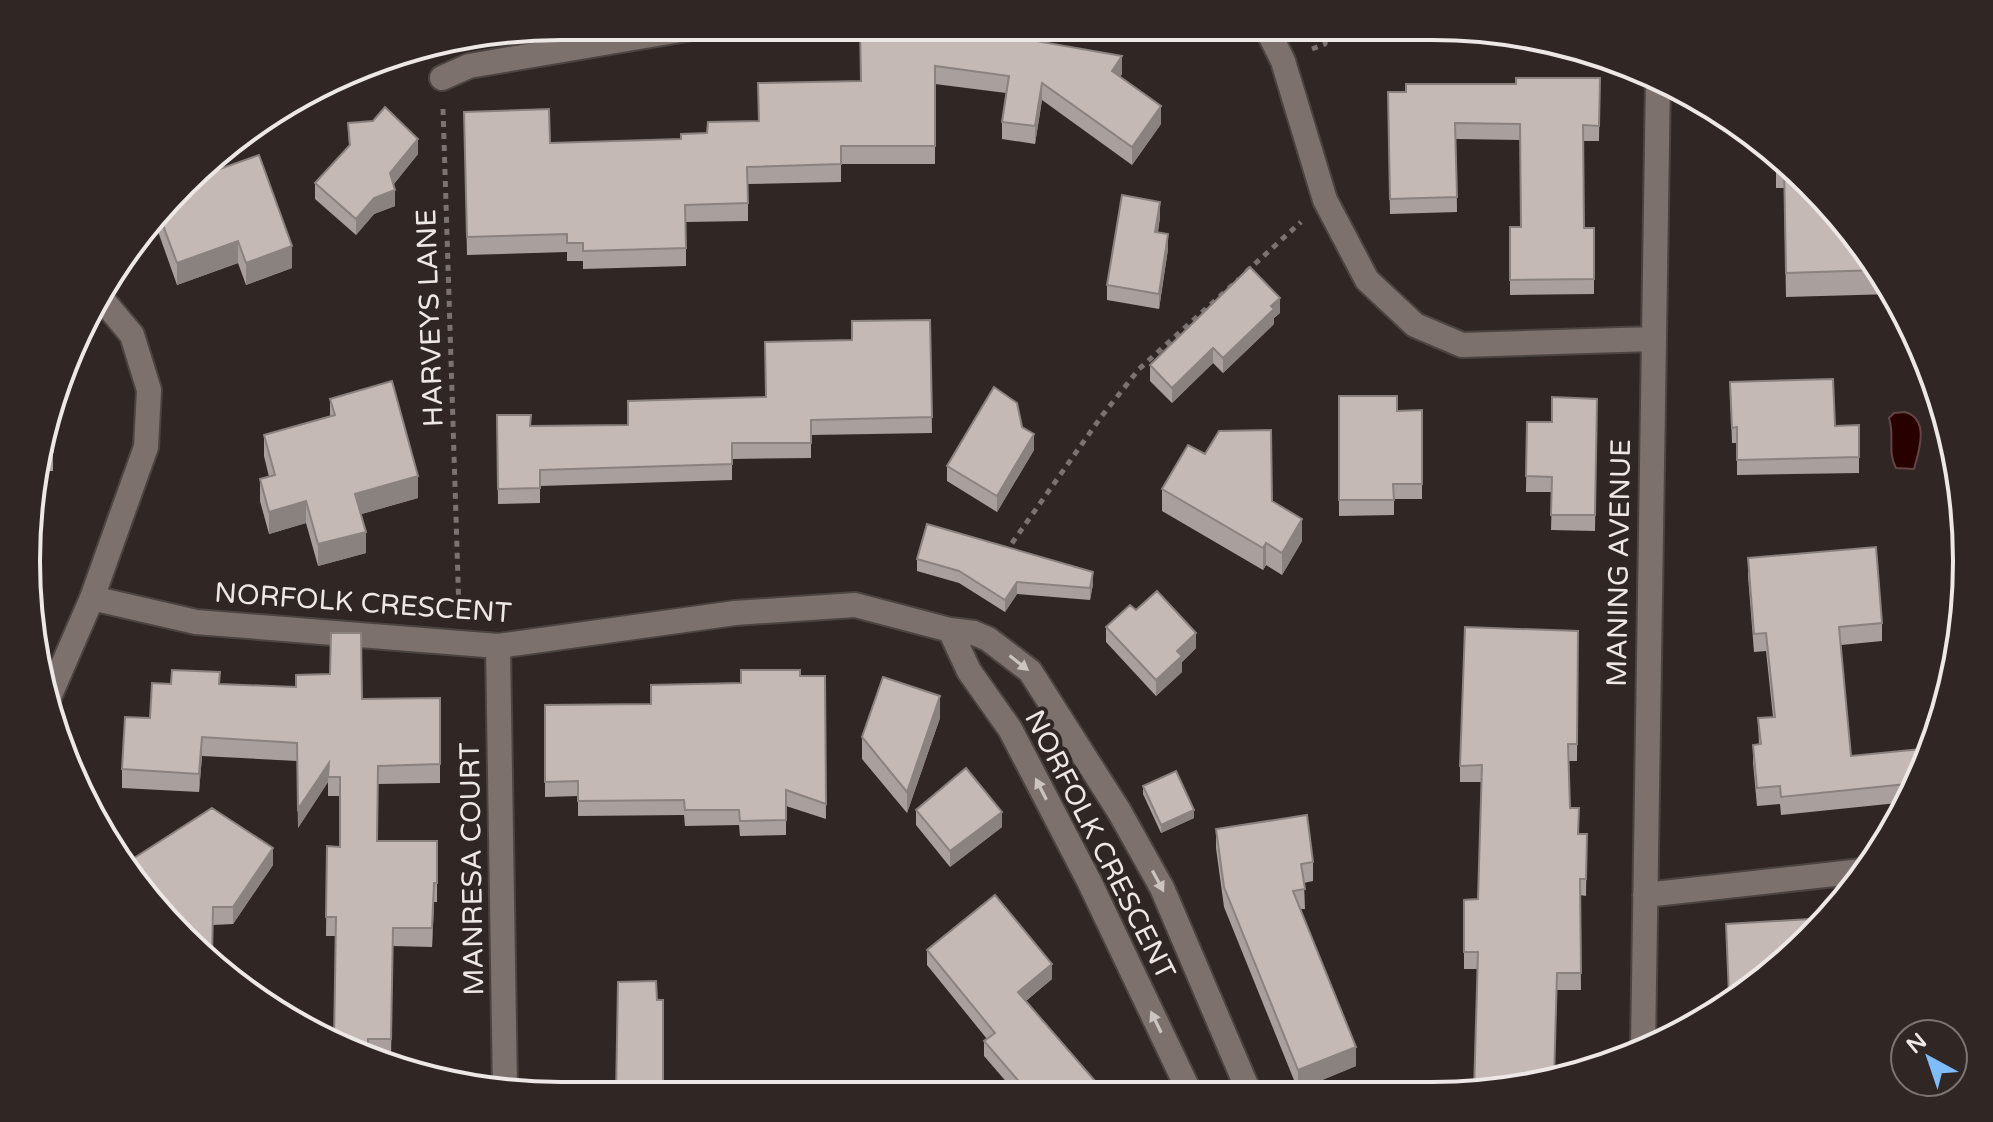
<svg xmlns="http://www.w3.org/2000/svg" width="1993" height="1122" font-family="'Varela Round',sans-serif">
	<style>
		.water { fill: #280000; stroke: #634545; stroke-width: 2 }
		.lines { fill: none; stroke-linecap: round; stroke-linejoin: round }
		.minor-casing { stroke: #4b4441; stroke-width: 28 }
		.path { stroke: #7b7371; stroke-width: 5; stroke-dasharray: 6 6; stroke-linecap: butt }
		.minor { stroke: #7c716d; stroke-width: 24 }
		.wall { fill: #a99f9d }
		.shaded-wall { fill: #8a827f }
		.building { fill: #c5b9b6; stroke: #8a827f; stroke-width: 2 }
		.oneway { fill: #cbc4c1 }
		.labels { text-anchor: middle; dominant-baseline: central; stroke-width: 8; stroke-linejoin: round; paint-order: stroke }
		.street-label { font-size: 28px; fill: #ede7e5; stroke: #302724 }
		.rim { fill: none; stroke: #ede7e5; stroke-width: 4 }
	</style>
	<rect width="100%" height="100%" fill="#302724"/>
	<path class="water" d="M1905,412C1930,419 1919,451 1914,469L1896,468C1887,452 1895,435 1889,418L1894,413Z"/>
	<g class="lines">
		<g class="minor-casing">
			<path id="minor" d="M1266,27L1283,61L1325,200L1367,280L1415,325L1462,345L1652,339
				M442,78L469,66L704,26
				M101,298L132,335L149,390L146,447L92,598L196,622L498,646L735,613L855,605L950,630L974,633L988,639L1030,671L1119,811L1162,888L1249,1092
				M950,630L969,671L1010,729L1089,881L1190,1093
				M498,646L505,1091
				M50,695L92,598
				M1645,895L1862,871
				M1643,1048L1658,79"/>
		</g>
		<path class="path" d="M1312,49L1325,44L1327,27
			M443,109L459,611
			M1246,272L1301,222
			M1005,553L1101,417L1139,369L1239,279"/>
		<use href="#minor" class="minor"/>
	</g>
	<path class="wall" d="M1039,27L1038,42L1122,74L1120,77L1161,124L1132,165L1042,100L1035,144L1002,139V122L1006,93L935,84V164H841V182L748,184V221L686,222V266L583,269V261H567V252L467,255L464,112L550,143L681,139L759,121L861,81Z
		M1376,27H1401V30Z
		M1527,39L1567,47L1527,43Z
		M1600,78L1599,141H1584V228H1594V294L1510,295V227H1521L1520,140L1456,139L1457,212L1390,214L1388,92H1406Z
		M348,123L418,154L393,185L395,206L374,214L356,235L315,199V183L349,146Z
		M1776,153L1857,236L1893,294L1786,297L1784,188H1776Z
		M197,177L292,268L246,285L238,263L177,285L155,223Z
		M1160,217L1158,232L1168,249L1159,309L1107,300V285Z
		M1280,313L1274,318V324L1223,373L1213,363L1172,403L1150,381V365Z
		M930,320L932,433L811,435V458L732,459V480L540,486V503L498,504L497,415L530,426L628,425L766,397L852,340Z
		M1730,382L1835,426L1859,425V473L1737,475V443H1732Z
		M1339,396L1397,411L1422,410V499H1394V515L1339,516Z
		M330,399L418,498L361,514L366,553L318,566L306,523L269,534L260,501V479L269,477L264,456V435L330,416Z
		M1597,399L1595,531L1551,530L1552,492H1526L1527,422H1552Z
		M44,422L53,452V471H40Z
		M1022,427L1034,450L997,512L947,481V466Z
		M1162,489L1272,501L1302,541L1282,575L1266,565L1263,570L1162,511Z
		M1748,558L1882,623V641L1841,645L1851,756L1932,748L1907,802L1781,815L1780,804L1757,806L1753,763V745H1759L1758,718L1773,717L1766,651L1754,652L1748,576Z
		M917,559L1093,584L1090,600L1017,594L1005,612L959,583L917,571Z
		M1136,610L1196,648L1182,662V672L1156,696L1106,642V627Z
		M1578,631L1577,761H1569L1570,808L1579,834H1587L1586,896L1580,895L1581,990H1557L1478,969H1464V900L1478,899L1482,782H1460V766Z
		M800,676H825L826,819L786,806V835L740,836L739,825L685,826L684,815L578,816V796L545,797V705L651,704L741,683Z
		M220,684L362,699L440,698V783L378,784L377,841H437V902H434L432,947L393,946L391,1058H368L335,936H326L327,846L340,847V796H328V782L298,828L297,761L202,756L199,792L122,788V769L150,718Z
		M940,718L907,813L862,759V737Z
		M1143,786L1194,818L1161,833L1143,794Z
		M916,810L1002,827L950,867L916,825Z
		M1216,829L1313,862V881L1304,883L1305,909H1300L1356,1066L1298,1090L1224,907L1216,848Z
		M134,858L273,865L233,924L213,925V958L158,913Z
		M1726,924L1811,939L1729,1006Z
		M927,950L1052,979L1026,1001L1095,1093H1016L984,1056V1041L987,1039L927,965Z"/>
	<path class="shaded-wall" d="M1038,27H1039V35L1036,59V41Z
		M1122,56V74L1112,88V71Z
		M1042,83V100L1035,144V126Z
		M1161,106V124L1132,165V147Z
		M418,139V154L390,189V173Z
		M395,190V206L374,214L356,235V219L374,198Z
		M1160,202V217L1155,247V232Z
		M1168,234V249L1159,309V294Z
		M238,241V263L177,285V263Z
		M292,246V268L246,285V263Z
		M1280,298V313L1274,318V324L1223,373V358Z
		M1213,348V363L1172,403V388Z
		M1034,434V450L997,512V496Z
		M418,476V498L355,516V494Z
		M306,501V523L269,534V512Z
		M1302,519V541L1282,575V553Z
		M366,532V553L318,566V544Z
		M1266,543V565L1263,570V548Z
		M1093,572V584L1090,600V588Z
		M1017,582V594L1005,612V600Z
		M1196,633V648L1182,662V672L1156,696V680L1177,651Z
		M940,696V718L907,813V792Z
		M202,737V756L199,792V774Z
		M329,763L328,782L298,828V809Z
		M1194,810V818L1161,833V825Z
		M1002,812V827L950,867V851Z
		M273,848V865L233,924V907Z
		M434,883V902L432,947V928Z
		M1052,964V979L1018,1007V992Z
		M1356,1047V1066L1298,1090V1070Z
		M1095,1081V1093H1071Z"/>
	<path class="building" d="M860,26L1038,27L1036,41L1122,56L1112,71L1161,106L1132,147L1042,83L1035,126L1002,122L1009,76L935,66V146H841V164L747,167L748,203L685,205L686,248L583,251V243H567V234L467,237L464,112L549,109L550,143L681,139V134L707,133L708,122L759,121L758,83L861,81Z
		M1516,78H1600L1599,126L1583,125L1584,228H1594V279L1510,280V227H1521L1520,124L1455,123L1457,197L1390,199L1388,92H1406V84H1516Z
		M385,107L418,139L390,173L395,190L374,198L356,219L315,183L350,145L348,123L373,121Z
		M1776,153L1785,159L1857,236L1878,270L1786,273L1784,163H1776Z
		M259,155L292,246L246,263L238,241L177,263L160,217L197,177Z
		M1122,195L1160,202L1155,232L1168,234L1159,294L1107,285Z
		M1250,267L1280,298L1271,306L1274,309L1223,358L1213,348L1172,388L1150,365Z
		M930,320L932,417L811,420V443H732V464L540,470V488L498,489L497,415H531L530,426L628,425V401L766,397L765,342L852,340V321Z
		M1833,379L1835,426L1859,425V457L1737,460V427L1732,428L1730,382Z
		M392,381L418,476L355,494L366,532L318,544L306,501L269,512L260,479L275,475L264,435L335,415L330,399Z
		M994,387L1017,403L1022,427L1034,434L997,496L947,466Z
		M1339,396H1397V411L1422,410V484H1393L1394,500H1339Z
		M1552,397L1597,399L1595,515H1551L1552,477L1526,476L1527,422H1552Z
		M53,404V452H41L44,422Z
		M1271,430L1272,501L1302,519L1282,553L1266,543L1263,548L1162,489L1188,445L1205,454L1219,431Z
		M927,524L1093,572L1090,588L1017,582L1005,600L959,571L917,559Z
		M1876,547L1882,623L1839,627L1851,756L1932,748L1916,783L1781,797L1780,786L1757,788L1753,745L1761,744L1758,718L1775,717L1766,633L1754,634L1748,558Z
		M1157,591L1196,633L1177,651L1182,656L1156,680L1106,627L1130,605L1136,610Z
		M1465,627L1578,631L1577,744H1568L1570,808H1579L1578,834H1587L1586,879H1580L1581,973H1557L1554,1079L1501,1091L1474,1092L1478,952H1464V900L1478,899L1482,765L1460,766Z
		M331,633H361L362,699L440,698V764L378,766L377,841H437V883H434L432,928H393L391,1039H368V1058L334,1042L336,917H326L327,846L340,847V777H328L329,763L298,809L297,743L202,737L199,774L122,769L125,717L150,718L152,683L171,684L172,670L220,672L219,684L296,687V675L330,674Z
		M741,670H800V676H825L826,804L786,790V820L740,821L739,810H685L684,800L578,801V781L545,782V705L651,704V685L741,683Z
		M883,677L940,696L907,792L862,737Z
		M966,768L1002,812L950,851L916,810Z
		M1176,771L1194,810L1161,825L1143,786Z
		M212,808L273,848L233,907H213L212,958L181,932V916H162L158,913L124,858H134Z
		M1307,815L1313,862L1301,864L1305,889L1293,891L1356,1047L1298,1070L1224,887L1216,829Z
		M995,895L1052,964L1018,992L1095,1081L1071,1093H1029L984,1041L995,1033L927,950Z
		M1827,918L1811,939L1743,994L1729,995L1726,924Z
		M656,981L657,1000H663V1094L616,1095L618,982Z"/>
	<defs><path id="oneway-solid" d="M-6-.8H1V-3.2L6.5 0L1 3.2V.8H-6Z" transform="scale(2)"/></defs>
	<g class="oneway">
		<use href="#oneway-solid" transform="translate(1019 663) rotate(38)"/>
		<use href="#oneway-solid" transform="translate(1041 789) rotate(-117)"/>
		<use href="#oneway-solid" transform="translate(1158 881) rotate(62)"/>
		<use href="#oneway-solid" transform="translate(1156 1022) rotate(-116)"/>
	</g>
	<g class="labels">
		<g class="street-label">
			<text transform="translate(430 318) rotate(-92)">HARVEYS LANE</text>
			<text transform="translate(1619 563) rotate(-89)">MANING AVENUE</text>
			<text transform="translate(363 603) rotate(4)">NORFOLK CRESCENT</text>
			<text transform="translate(1100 845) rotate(63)">NORFOLK CRESCENT</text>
			<text transform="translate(472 869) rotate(-91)">MANRESA COURT</text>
		</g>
	</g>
	<path d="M0 0H1993V1122H0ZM561 40H1432A521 521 0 0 1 1953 561V561A521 521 0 0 1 1432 1082H561A521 521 0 0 1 40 561V561A521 521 0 0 1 561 40Z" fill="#302724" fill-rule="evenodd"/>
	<path class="rim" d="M561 40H1432A521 521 0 0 1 1953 561V561A521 521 0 0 1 1432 1082H561A521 521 0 0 1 40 561V561A521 521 0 0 1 561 40Z"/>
	<g transform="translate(1929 1058) rotate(320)"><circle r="38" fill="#302724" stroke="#7c7471" stroke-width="2"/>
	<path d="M0-6L14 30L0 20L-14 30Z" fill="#7ebdf9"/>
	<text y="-12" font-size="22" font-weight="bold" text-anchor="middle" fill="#ede7e5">N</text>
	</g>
</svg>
